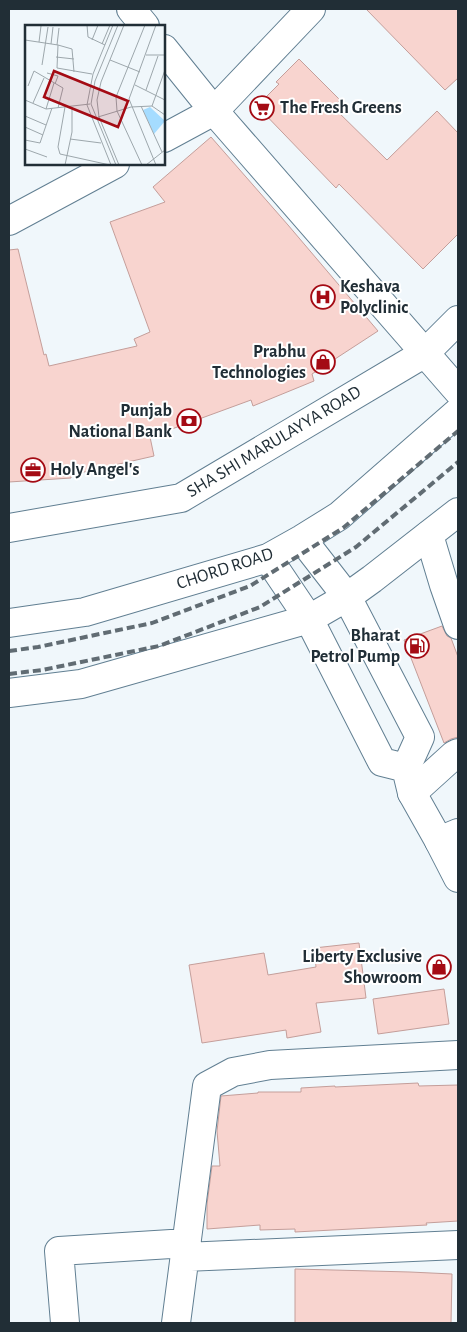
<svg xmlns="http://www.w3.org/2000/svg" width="467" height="1332" font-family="'Alegreya Sans',sans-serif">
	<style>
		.building { fill: #f8d4cf; stroke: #c49e9a }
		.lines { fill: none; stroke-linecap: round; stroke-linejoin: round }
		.minor-casing { stroke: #617f92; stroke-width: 30 }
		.major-casing { stroke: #617f92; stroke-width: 30 }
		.minor { stroke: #fff; stroke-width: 28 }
		.major { stroke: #fff; stroke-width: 28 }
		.rail { stroke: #616c73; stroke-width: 4; stroke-dasharray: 8 4; stroke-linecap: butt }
		.labels { text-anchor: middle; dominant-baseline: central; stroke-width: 4; stroke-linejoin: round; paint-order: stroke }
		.poi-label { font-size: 18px; font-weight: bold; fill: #212e36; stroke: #fff; text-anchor: end }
		.street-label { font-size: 18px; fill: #212e36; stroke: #fff }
		.inset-road { fill: none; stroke: #9da7ac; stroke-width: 1 }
		.view { fill: #a40b14; fill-opacity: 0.15; stroke: #a40b14; stroke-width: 2.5 }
		.inset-edge { fill: none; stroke: #212e36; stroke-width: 2.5 }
	</style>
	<rect width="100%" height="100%" fill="#f0f7fb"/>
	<path class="building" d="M366,9H458V78L445,90Z
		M299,59L340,100L333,107L387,160L437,111L458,133V234L423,269L339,184L336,188L257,106L279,84L276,82Z
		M211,137L288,225L378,331L312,374L314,381L253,406L251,400L150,437L154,456L71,475V478L9,482V250L18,249L44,355L46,354L49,366L137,346L134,339L150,332L110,222L165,202L153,187Z
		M442,626L447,636L451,638L458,657V737L451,739L444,743L404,640Z
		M359,943L366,998L316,1003L321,1032L287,1038L286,1030L202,1043L189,965L264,953L268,975L316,967L314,948Z
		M444,989L449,1024L378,1034L373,999Z
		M418,1083L419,1086L458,1085V1221L426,1223L427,1225L295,1232V1229L260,1230V1225L207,1229V1204L212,1166H220L217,1131L221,1096L258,1093V1092H301V1088L335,1086V1087Z
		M295,1269L410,1272L452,1274L451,1323H295Z"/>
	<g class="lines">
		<g class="minor-casing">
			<path id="minor" d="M131,9L145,26
				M164,49L214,111L458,391
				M164,138L214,111L311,9
				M9,221L115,164
				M9,528L181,498L425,353L458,320
				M429,535L444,585L458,625
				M412,793L454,755L458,753
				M439,841L458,833
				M185,1257L458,1245
				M65,1323L59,1251L187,1243
				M176,1323L207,1086L233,1072L270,1065L458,1055"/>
		</g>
		<g class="major-casing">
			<path id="major" d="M302,539L347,597L420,737L406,768L412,793L439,841L458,878
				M268,558L309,619L382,762L406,768
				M9,623L85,612L268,558L302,539L339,516L458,412
				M9,693L81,684L309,619L347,597L372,579L458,512"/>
		</g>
		<use href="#minor" class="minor"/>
		<use href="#major" class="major"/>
		<path class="rail" d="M9,651L38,647L152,623L250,586L343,528L458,431
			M9,674L42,670L159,646L260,607L356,547L458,462"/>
	</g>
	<defs>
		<g id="supermarket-ring" transform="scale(1.25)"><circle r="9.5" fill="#fff" stroke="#a40b14" stroke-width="1.5"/><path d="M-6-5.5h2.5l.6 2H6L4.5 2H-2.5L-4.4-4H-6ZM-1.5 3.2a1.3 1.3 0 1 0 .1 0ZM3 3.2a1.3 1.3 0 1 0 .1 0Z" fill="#a40b14"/></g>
		<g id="hospital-ring" transform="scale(1.25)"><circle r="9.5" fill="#fff" stroke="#a40b14" stroke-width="1.5"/><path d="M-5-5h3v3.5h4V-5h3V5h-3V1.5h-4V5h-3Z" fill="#a40b14"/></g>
		<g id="shop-ring" transform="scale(1.25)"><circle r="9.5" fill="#fff" stroke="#a40b14" stroke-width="1.5"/><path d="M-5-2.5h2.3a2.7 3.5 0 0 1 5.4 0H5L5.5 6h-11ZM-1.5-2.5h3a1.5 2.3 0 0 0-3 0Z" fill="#a40b14"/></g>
		<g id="bank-ring" transform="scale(1.25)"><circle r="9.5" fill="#fff" stroke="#a40b14" stroke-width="1.5"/><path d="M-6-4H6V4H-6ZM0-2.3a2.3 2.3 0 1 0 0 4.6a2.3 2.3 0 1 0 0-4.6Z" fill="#a40b14"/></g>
		<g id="office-ring" transform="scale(1.25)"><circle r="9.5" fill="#fff" stroke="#a40b14" stroke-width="1.5"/><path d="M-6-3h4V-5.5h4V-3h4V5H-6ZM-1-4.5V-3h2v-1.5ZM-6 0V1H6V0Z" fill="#a40b14"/></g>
		<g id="fuel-ring" transform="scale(1.25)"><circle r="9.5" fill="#fff" stroke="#a40b14" stroke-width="1.5"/><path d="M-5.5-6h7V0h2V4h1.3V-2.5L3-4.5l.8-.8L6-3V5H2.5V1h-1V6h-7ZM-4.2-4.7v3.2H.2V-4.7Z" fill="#a40b14"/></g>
	</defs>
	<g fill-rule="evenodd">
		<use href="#supermarket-ring" x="262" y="108"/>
		<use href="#hospital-ring" x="323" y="297"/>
		<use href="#shop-ring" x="323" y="362"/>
		<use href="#bank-ring" x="189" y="421"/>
		<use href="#office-ring" x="33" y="470"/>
		<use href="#fuel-ring" x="417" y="646"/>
		<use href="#shop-ring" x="439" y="967"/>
	</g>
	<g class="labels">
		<g class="poi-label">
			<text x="280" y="108" text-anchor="start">The Fresh Greens</text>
			<text x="340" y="287" text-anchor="start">Keshava<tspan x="340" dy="21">Polyclinic</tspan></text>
			<text x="306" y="352">Prabhu<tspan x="306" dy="21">Technologies</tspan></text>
			<text x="172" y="411">Punjab<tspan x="172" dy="21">National Bank</tspan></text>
			<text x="50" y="470" text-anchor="start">Holy Angel's</text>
			<text x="400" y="636">Bharat<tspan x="400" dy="21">Petrol Pump</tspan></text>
			<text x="422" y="957">Liberty Exclusive<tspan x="422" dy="21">Showroom</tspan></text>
		</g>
		<g class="street-label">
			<text transform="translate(274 442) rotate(-31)">SHA SHI MARULAYYA ROAD</text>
			<text transform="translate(225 569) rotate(-18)">CHORD ROAD</text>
		</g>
	</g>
	<g transform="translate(25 25)">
		<rect width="140" height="140" fill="#f0f7fb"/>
		<path d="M125,82L140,96L129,109L118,85Z" fill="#a5dcff"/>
		<path class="inset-road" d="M62,0L63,12L80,20M131,0L104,74L131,140M0,15L33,20L32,43L67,49M67,15L73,0M14,17L16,1M26,19L28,2M77,19L85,0M32,20L34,3M33,20L47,24L49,47M121,30H140M31,32L49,34M85,35L115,47M17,40L23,2M22,48L33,51L30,59M110,60L140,75M3,61L9,46L38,63L33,83M121,65L133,31M0,75L21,84L65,79M8,78L19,53M116,81L137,127M127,81L140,45M40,82L33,122L35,129L85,140M21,84L29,58M0,91L21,100M73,92L106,82L127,81L140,90M0,102L18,110M45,114L76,118M0,115L15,118L27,83M0,124L22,132M40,140L47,107V82M86,140L62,80L68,49L88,0M91,140L66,79L70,56L93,0M94,140L74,92L72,75L76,57L99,0M117,140L92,86L91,72L120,0M121,140L140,125"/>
		<path class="view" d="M29,46L103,76L93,102L19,72Z"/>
		<rect width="140" height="140" class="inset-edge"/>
	</g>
	<rect width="467" height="1332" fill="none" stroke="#212e36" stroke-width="20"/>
</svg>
